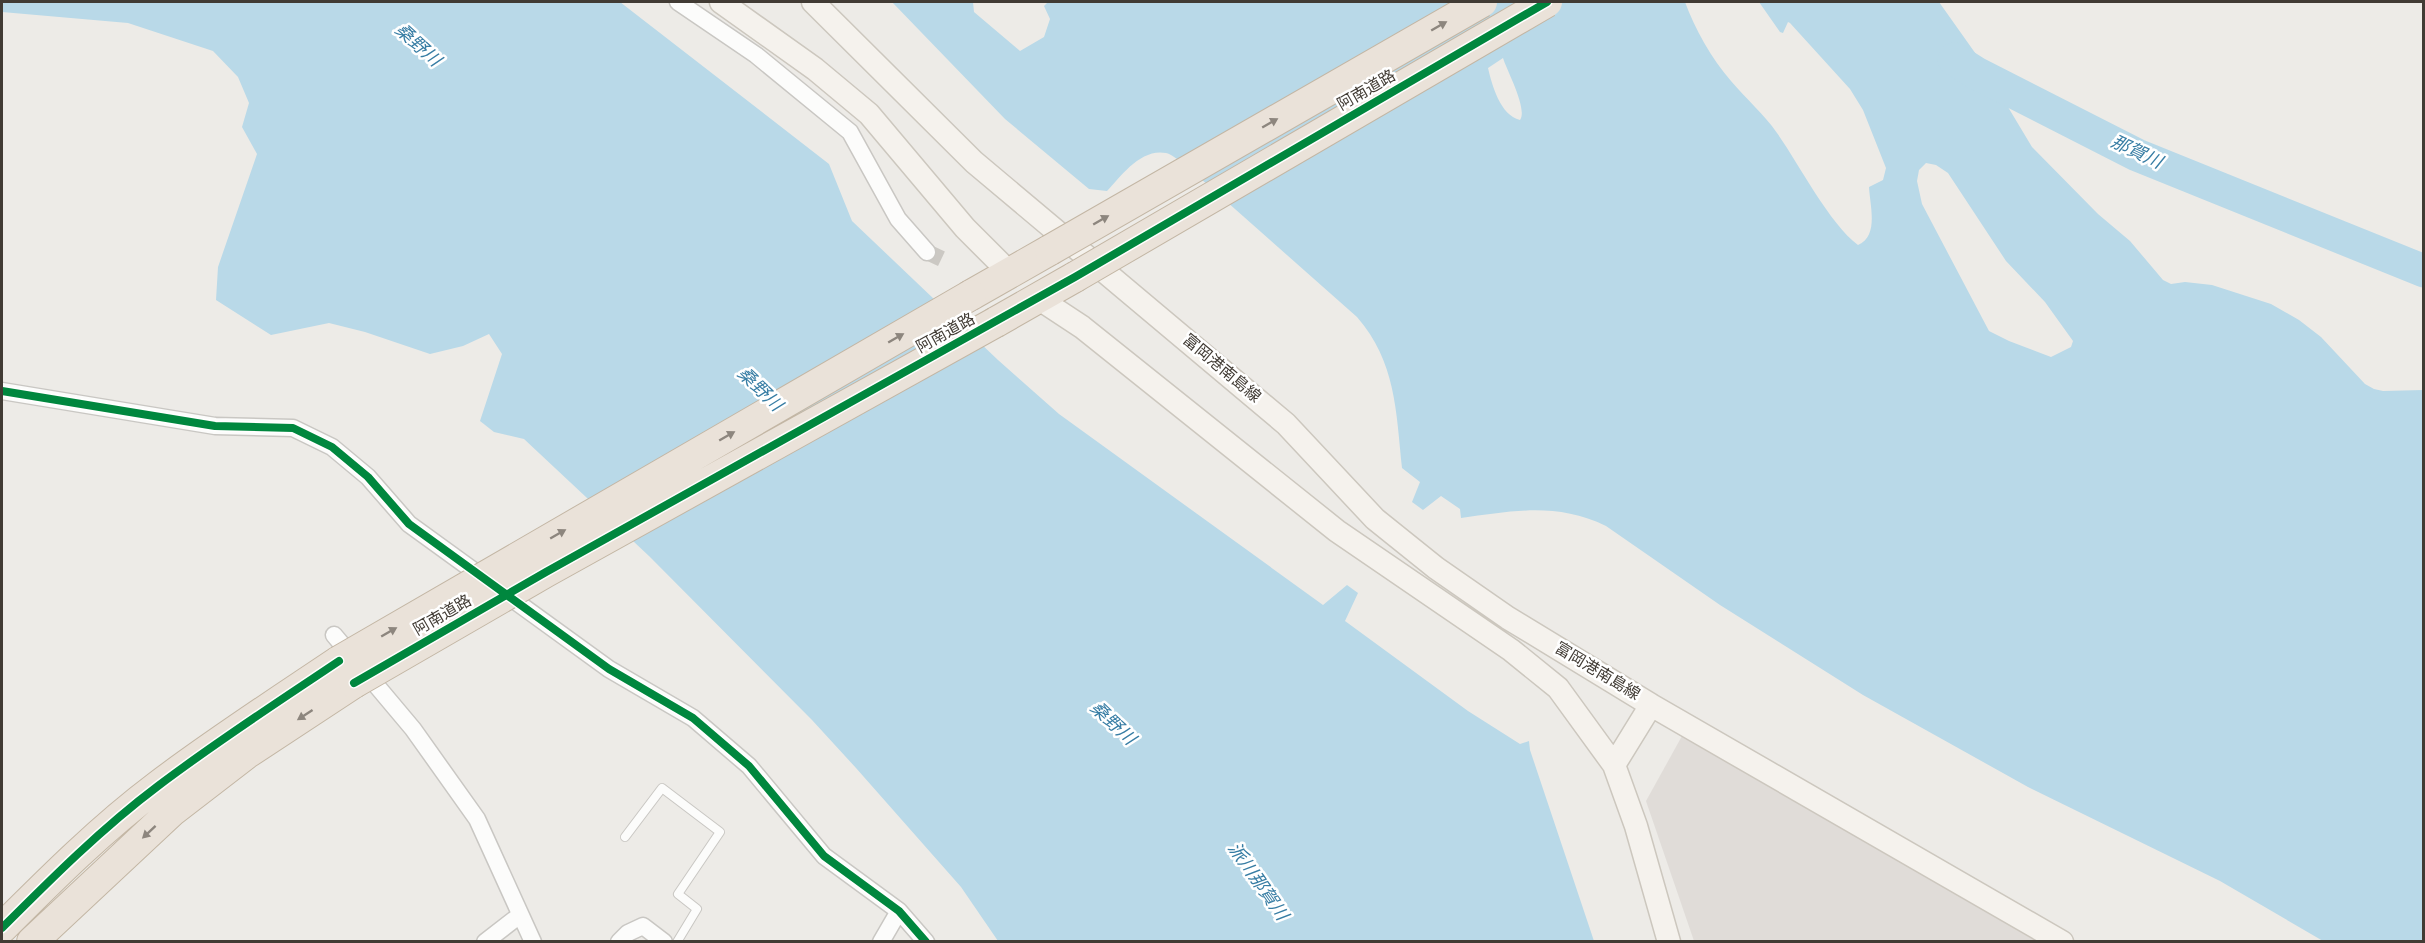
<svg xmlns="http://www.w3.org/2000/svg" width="2425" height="943" font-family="Overpass,'Noto Sans JP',sans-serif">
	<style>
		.industrial { fill: #e0dcd8 }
		.water { fill: #b9d9e8; fill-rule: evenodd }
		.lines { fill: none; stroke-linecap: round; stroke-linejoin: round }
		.river { stroke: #b9d9e8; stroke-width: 33 }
		.street-tunnel { stroke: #cbc8c3; stroke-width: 16; stroke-dasharray: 16 8; stroke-linecap: butt }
		.lane-casing { stroke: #c9c7c3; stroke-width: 10 }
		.street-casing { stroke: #c9c7c3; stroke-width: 19 }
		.secondary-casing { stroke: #ccc7be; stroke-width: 25 }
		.highway-casing { stroke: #c3b6a4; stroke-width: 32 }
		.lane { stroke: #fcfcfb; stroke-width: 8 }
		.street { stroke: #fcfcfb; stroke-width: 16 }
		.secondary { stroke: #f5f2ed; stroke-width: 22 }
		.highway { stroke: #eae2d9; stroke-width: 30 }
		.highway-bridge-casing { stroke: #c3b6a4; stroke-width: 32; stroke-linecap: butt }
		.highway-bridge { stroke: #eae2d9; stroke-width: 30 }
		.cycleway-casing { stroke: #fff; stroke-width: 11 }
		.cycleway { stroke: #00873e; stroke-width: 8 }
		.oneway { fill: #8d867e }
		.labels { text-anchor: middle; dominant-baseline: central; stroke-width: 5; stroke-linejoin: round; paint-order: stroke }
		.street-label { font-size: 16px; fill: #413b34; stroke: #fff }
		.water-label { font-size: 18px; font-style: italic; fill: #377da4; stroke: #fff }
	</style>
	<rect width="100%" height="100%" fill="#edebe7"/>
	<path class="industrial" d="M1682,736L2043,941H1694L1646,801Z"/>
	<path class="water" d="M2,2H620L829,164L852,221L998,360L1059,414L1323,605L1347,585L1358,593L1345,621L1468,711L1520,744L1529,741L1530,750L1594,941H998L961,887L856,768L812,720L649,556L524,439L494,432L480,421L502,354L489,334L463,346L430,354L365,332L329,323L271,335L216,300L218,267L257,154L242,127L249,103L238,77L213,51L128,23L2,12Z
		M892,2H973L974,12L1020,51L1044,37L1050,19L1044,6L1048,2H1685C1695,29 1711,58 1731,81C1746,99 1764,114 1777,133C1799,164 1829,223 1858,245C1879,236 1870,206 1869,187L1883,180L1886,168L1863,110L1850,89L1790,23L1788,22L1783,33L1780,32L1759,2H1939L1978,57L2032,147L2098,214L2130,241L2163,280L2171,284L2185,282L2212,285L2271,304L2299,320L2321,337L2365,384L2374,389L2383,391L2423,390V941H2323L2220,881L2028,787L1863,695L1720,605L1606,526C1556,502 1513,511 1461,518L1460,509L1441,496L1423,510L1412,502L1420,482L1402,468C1396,411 1396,362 1357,317L1183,163C1178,160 1171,154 1166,153C1141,148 1121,176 1107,191L1089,189L1005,119ZM1503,58C1507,71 1528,109 1520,120C1500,115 1492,85 1488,68ZM1926,163L1936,165L1948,173L2006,261L2045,302L2073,341L2071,347L2051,357L2009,341L1989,331L1922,204L1917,181L1919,170Z"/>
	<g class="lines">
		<path class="river" d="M1954,59L1976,73L2137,155L2424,271"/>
		<path class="street-tunnel" d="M927,252L946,261"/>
		<g class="lane-casing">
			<path id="lane" d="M625,837L662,788L720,832L678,894L697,909L677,942"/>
		</g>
		<g class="street-casing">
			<path id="street" d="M678,2L756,55L850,132L898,219L927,252
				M2,391L215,426L293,428L332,447L368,477L409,524L609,669L693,718L749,766L824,856L899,911L926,942
				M334,635L413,729L477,819L533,942
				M485,942L520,915
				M619,942L628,933L643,926L664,942
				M881,942L899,911"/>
		</g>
		<g class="secondary-casing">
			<path id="secondary" d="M721,2L815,69L869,114L965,228L1010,273
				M813,2L974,162L1286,424L1375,519L1436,568L1508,618L1651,705L2062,942
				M1038,298L1082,327L1337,531L1511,650L1558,688L1614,765L1636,826L1669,942
				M1614,765L1651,705"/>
		</g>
		<g class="highway-casing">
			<path id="highway" d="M971,295L1050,250
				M996,322L1075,277
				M2,928C51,879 102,828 158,786C216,742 278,702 339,661
				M32,942L172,811L246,754L354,683"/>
		</g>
		<use href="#lane" class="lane"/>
		<use href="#street" class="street"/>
		<use href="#secondary" class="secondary"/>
		<use href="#highway" class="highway"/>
		<g class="highway-bridge-casing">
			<path id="highway-bridge" d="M1050,250L1482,2
				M1075,277L1547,2
				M339,661L971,295
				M354,683L546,572L996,322"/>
		</g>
		<use href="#highway-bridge" class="highway-bridge"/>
		<g class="cycleway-casing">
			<path id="cycleway" d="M2,391L215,426L293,428L332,447L368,477L409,524L609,669L693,718L749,766L824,856L899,911L926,942
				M354,683L546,572L1075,277L1547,2
				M2,928C51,879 102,828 158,786C216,742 278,702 339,661"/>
		</g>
		<use href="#cycleway" class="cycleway"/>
	</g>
	<defs><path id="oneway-solid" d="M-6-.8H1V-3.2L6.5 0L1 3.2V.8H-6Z" transform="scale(1.5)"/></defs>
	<g class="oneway">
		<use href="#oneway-solid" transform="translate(1439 26) rotate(-30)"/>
		<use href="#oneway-solid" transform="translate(1270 123) rotate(-30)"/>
		<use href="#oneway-solid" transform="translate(1101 220) rotate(-30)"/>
		<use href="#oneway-solid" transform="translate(896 338) rotate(-30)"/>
		<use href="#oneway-solid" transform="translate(727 436) rotate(-30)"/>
		<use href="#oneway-solid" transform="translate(558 534) rotate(-30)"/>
		<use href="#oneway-solid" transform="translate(389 632) rotate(-30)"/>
		<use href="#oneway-solid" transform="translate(305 715) rotate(147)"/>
		<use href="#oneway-solid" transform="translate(149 832) rotate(137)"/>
	</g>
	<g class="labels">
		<g class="street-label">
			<text transform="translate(1367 91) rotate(-30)">阿南道路</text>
			<text transform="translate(946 334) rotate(-29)">阿南道路</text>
			<text transform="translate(1221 369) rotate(40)">富岡港南島線</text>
			<text transform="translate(443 616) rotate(-30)">阿南道路</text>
			<text transform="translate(1597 672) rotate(31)">富岡港南島線</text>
		</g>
		<g class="water-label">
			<text transform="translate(417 46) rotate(42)">桑野川</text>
			<text transform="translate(2136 153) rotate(25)">那賀川</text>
			<text transform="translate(759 390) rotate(44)">桑野川</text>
			<text transform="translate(1112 724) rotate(43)">桑野川</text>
			<text transform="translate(1257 882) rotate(55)">派川那賀川</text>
		</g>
	</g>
	<rect width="2425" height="943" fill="none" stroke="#413b34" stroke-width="6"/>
</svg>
